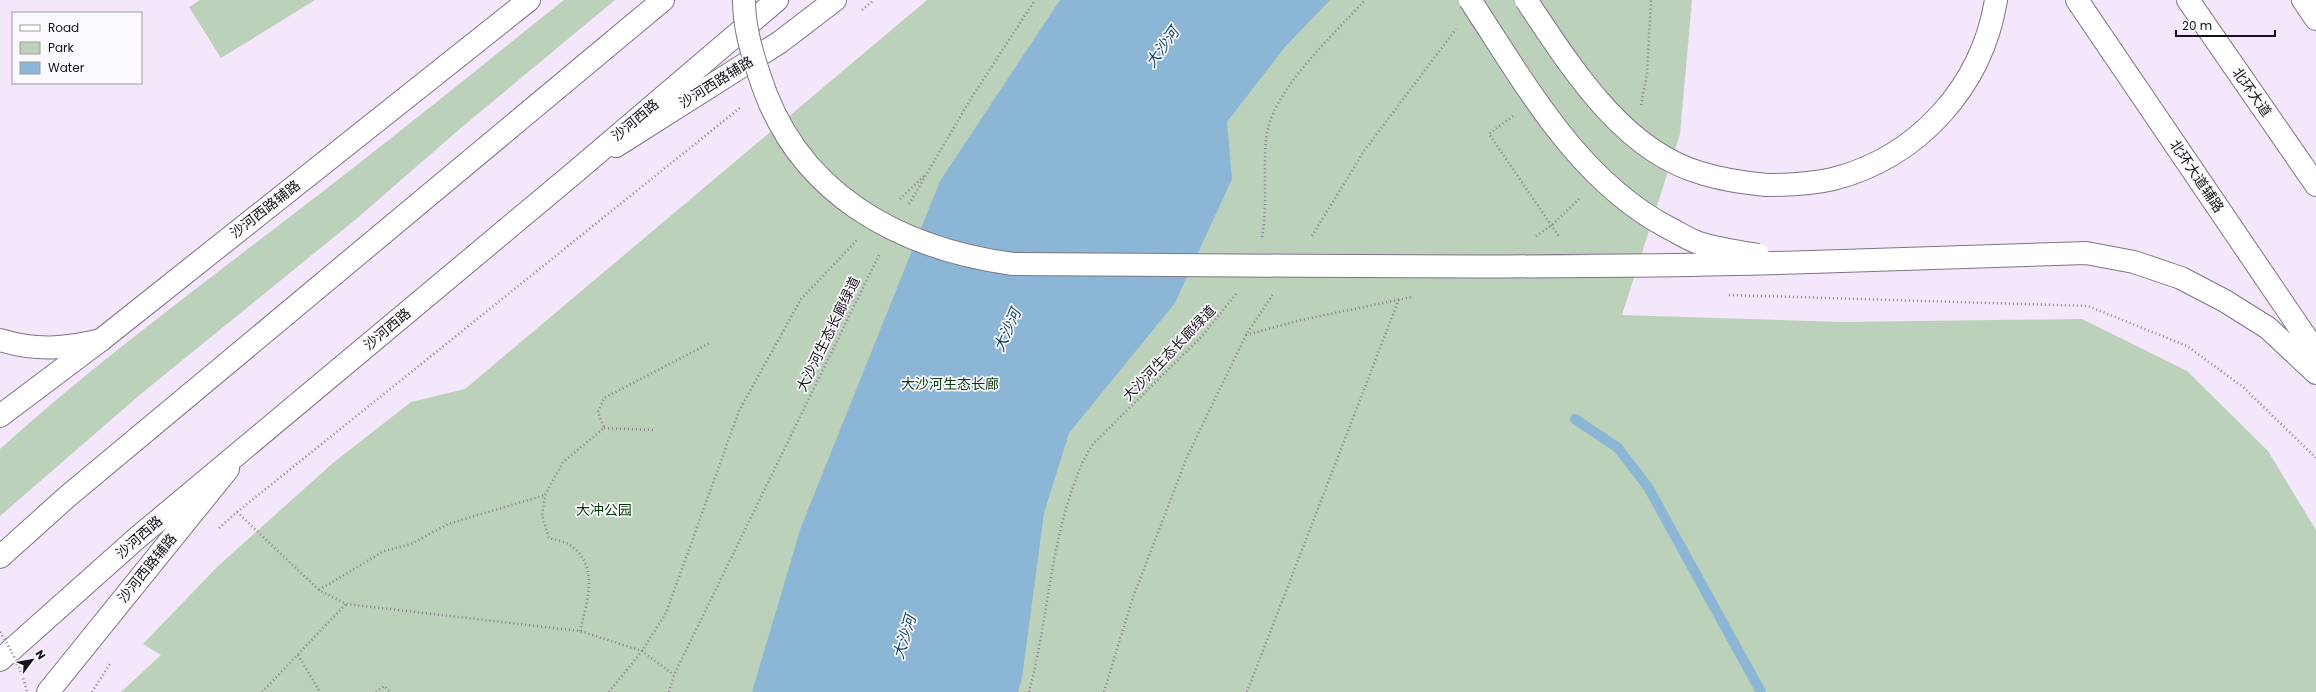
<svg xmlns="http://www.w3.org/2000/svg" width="2316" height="692" font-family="Poppins,'Noto Sans SC',sans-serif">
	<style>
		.green { fill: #bbd1b9 }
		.water { fill: #8cb6d5 }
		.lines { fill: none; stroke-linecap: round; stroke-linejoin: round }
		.stream { stroke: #8cb6d5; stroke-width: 10 }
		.street-casing { stroke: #7f7485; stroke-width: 24 }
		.secondary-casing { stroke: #7f7485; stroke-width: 24 }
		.primary-casing { stroke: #7f7485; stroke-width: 24 }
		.highway-casing { stroke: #7f7485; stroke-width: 24 }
		.path { stroke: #89808d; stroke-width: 2.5; stroke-dasharray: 1 3; stroke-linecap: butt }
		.street { stroke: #fff; stroke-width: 22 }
		.secondary { stroke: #fff; stroke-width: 22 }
		.primary { stroke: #fff; stroke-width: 22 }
		.highway { stroke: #fff; stroke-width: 22 }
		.primary-bridge-casing { stroke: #7f7485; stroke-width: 24; stroke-linecap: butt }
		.path-bridge { stroke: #89808d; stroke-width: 2.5; stroke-dasharray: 1 3; stroke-linecap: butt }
		.primary-bridge { stroke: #fff; stroke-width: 22 }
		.labels { text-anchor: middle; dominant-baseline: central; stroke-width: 3.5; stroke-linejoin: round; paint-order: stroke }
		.street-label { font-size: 14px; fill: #151117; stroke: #fbf9fd }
		.park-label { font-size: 14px; fill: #053a09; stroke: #fbf9fd }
		.water-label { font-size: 15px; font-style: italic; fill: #073d5c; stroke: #fbf9fd }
	</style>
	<rect width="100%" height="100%" fill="#f4e7fb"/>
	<path class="green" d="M200,0H315L221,58L189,7Z
		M564,0H615L462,127L355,220L142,393L0,516V449C95,363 199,287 300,209C389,141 476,70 564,0Z
		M927,0H1692L1680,134L1622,315L1842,322L2082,319L2187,371L2268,451L2316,530V692H121L161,655L143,644L218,566L333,463L411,402L465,389Z"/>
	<path class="water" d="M1060,0H1330L1284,48L1227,122L1232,179L1175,303L1069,433L1044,513L1022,678L1018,692H752L801,527L940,181Z"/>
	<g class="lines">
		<path class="stream" d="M1575,419L1618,448L1648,487L1761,692"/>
		<g class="street-casing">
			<path id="street" d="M0,340C36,351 65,349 101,340"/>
		</g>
		<g class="secondary-casing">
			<path id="secondary" d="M616,146L780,42L835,0
				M0,416L101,340L529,0
				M48,692L228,469"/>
		</g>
		<g class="primary-casing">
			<path id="primary" d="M2077,0L2316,352
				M1767,185C1789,185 1812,184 1833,179C1919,157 1982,86 1996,0
				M1811,262L2086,253L2134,262L2181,278L2225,301L2268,328L2316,373
				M0,557L68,496L663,0
				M0,660L137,538L574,173L777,0"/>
		</g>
		<g class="highway-casing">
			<path id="highway" d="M2188,0L2316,185
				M2303,0L2316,19"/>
		</g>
		<path class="path" d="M862,10L874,0
			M1641,105L1647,74L1651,0
			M1513,116L1489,134L1560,238
			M900,199L925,175
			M909,204L970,100L1035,0
			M1312,236L1364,151L1456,29
			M1536,236L1552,225L1580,198
			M1262,237C1268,204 1263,172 1266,140C1270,91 1333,36 1365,0
			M1729,295L2088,306L2187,346L2243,387L2316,458
			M1246,335L1301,320L1412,297
			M604,428L653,430
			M237,512L319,590L346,604L580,631L642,651L674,675
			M219,528L237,512L741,107
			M319,590L384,551L411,544L448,524L545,495
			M580,631C587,601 600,566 570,545C565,541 555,540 549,538L542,516L545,495L563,462L604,428L598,412L604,398L710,343
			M298,655L320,692
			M92,692L110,664
			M262,692L346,604
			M376,692L384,686L390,692
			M609,692L642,651L666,613L739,411L801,299L857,240
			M669,692L674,675L880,253
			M1029,692C1046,629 1049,564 1068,502C1075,481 1081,462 1093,444L1203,335L1236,294
			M1104,692L1132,600L1187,457L1246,335L1273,294
			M1247,692L1399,299"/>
		<use href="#street" class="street"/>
		<use href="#secondary" class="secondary"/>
		<use href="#primary" class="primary"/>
		<use href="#highway" class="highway"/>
		<g class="primary-bridge-casing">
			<path id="primary-bridge" d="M744,0C744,26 751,50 759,74C795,192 896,248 1013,264C1279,265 1545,270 1811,262
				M1470,0C1525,83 1577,180 1669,228C1679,233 1689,240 1699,243C1718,249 1739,252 1758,255
				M1526,0C1570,65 1621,150 1701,173C1723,180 1745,183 1767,185"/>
		</g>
		<path class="path-bridge" d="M0,632C12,651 22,670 27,692"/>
		<use href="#primary-bridge" class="primary-bridge"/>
	</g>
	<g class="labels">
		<g class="street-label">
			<text transform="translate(716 82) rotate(-32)">沙河西路辅路</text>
			<text transform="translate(2252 92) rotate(55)">北环大道</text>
			<text transform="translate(635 120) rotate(-40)">沙河西路</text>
			<text transform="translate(2197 176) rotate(56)">北环大道辅路</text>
			<text transform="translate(265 209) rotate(-38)">沙河西路辅路</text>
			<text transform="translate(387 329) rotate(-40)">沙河西路</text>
			<text transform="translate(828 334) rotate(-64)">大沙河生态长廊绿道</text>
			<text transform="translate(1169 353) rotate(-46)">大沙河生态长廊绿道</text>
			<text transform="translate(139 537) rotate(-41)">沙河西路</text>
			<text transform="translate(147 568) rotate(-51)">沙河西路辅路</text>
		</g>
		<g class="park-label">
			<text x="950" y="384">大沙河生态长廊</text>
			<text x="604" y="510">大冲公园</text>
		</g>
		<g class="water-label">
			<text transform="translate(1162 47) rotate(-54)">大沙河</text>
			<text transform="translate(1007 330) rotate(-66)">大沙河</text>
			<text transform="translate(904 637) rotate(-73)">大沙河</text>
		</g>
	</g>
	<rect x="12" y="12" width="130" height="72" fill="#fbf9fd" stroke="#9f9ca1"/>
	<rect x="20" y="25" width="20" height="6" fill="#ffffff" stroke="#9f9ca1"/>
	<text x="48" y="32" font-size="12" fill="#151117">Road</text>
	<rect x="20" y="42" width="20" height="12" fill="#bbd1b9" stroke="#9f9ca1"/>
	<text x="48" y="52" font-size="12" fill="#151117">Park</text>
	<rect x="20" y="62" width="20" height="12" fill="#8cb6d5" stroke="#9f9ca1"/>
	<text x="48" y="72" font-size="12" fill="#151117">Water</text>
	<g transform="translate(32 660) rotate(58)" stroke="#fbf9fd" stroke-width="3" paint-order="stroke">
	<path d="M0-3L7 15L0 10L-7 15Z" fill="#151117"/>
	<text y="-6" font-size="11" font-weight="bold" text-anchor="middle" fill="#151117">N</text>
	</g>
	<path d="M2176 30v6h99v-6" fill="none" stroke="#151117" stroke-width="2"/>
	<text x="2182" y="30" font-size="12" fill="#151117" stroke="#fbf9fd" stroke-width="3" paint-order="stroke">20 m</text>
</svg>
